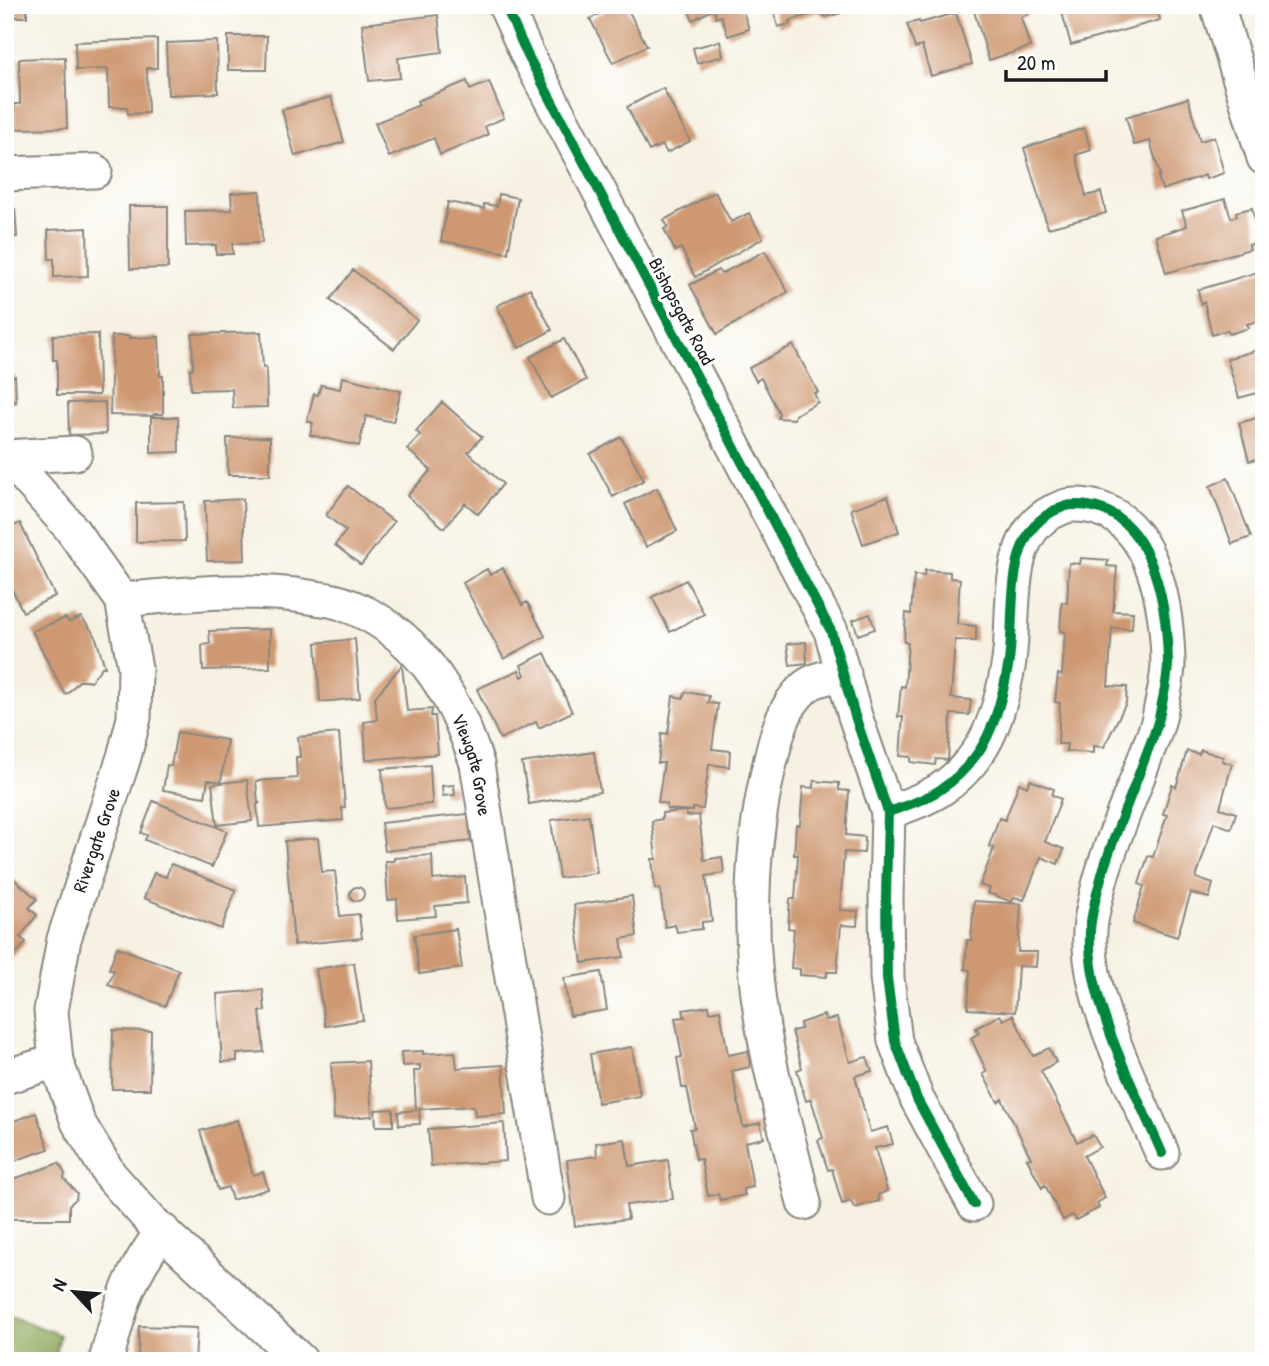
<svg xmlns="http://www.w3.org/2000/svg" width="1269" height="1366" font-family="'Patrick Hand',sans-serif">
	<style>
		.forest { fill: #8ca658; stroke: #54613a; stroke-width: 2 }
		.building { fill: #ce9972 }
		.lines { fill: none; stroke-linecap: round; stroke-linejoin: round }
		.minor-casing { stroke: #89867f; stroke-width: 37 }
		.minor { stroke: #fff; stroke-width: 33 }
		.cycleway-casing { stroke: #fff; stroke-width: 15 }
		.cycleway { stroke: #00873e; stroke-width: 10 }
		.labels { text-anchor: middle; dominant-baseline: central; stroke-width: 6; stroke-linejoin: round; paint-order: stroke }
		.street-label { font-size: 19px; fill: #1c1c1c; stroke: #fff }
	</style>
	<rect width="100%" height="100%" fill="#fff"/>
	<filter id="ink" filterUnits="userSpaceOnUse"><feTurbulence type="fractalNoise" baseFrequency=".0143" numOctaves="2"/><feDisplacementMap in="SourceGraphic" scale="14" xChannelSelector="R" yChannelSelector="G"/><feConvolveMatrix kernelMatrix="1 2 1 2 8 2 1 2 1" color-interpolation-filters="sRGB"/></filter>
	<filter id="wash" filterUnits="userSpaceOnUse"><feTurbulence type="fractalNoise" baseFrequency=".00686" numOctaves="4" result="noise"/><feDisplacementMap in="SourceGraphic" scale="28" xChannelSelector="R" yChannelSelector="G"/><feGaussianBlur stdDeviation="1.57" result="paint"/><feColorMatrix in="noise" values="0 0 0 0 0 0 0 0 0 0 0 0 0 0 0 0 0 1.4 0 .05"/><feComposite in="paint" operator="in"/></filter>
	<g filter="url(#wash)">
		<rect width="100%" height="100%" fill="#f6f1e2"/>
		<path class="forest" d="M5,1314L60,1335L55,1361H5Z"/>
		<g id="blocks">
			<path class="building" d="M5,5H27V17H5Z
				M686,5H741L749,29L728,36L721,16L716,18L714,9L693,20Z
				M772,5H838L841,13L826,17L818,12L789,21L790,24L778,27Z
				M982,5H1026L1029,14L1021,17L1030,47L989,60L973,8Z
				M1060,5H1156L1160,20L1071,45Z
				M614,6L617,11L626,6L647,46L613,63L590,19Z
				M956,13L972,64L931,76L922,46L915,48L907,24L919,21L920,23Z
				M438,15L442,52L398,58L400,78L369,81L362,24Z
				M228,36H267L266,70H228Z
				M157,39V68H147L148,113L128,114L127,107H109L108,69L76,70L75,42Z
				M217,41L218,93L168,95L166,43Z
				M720,41L723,56L697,63L693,48Z
				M65,57L67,128L15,129L14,104H20L19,59Z
				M467,81L470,90L489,82L504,118L485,126L488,135L440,155L434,138L389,157L375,123L419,105L417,101Z
				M663,88L690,141L667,153L662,145L649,151L627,107Z
				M331,97L344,142L295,156L282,110Z
				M1188,98L1200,141L1214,137L1224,173L1206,179L1205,175L1162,190L1158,176L1160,175L1150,141L1134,145L1126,117Z
				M1084,128L1091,150L1076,155L1086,196L1101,192L1106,213L1048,228L1024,148Z
				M260,191L262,243L232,244L233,254H216V245L186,246L185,211L232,210L231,193Z
				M715,192L731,222L749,213L763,238L695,277L681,248L675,251L664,229L668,227L664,220Z
				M499,194L518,198L508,253L441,241L448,202L484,209V204L497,206Z
				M1225,199L1231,218L1237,216L1236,212L1252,208L1260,241L1249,245L1250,249L1166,273L1156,236L1187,226L1182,211Z
				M129,206H168V268L130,269Z
				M15,209L17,237L5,238V210Z
				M87,228L88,276L54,277V259H49L48,230Z
				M765,251L788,292L717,334L690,285L718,270L721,274Z
				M353,270L417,320L394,349L330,300Z
				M1264,270V319L1247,324L1249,328L1229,334L1227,330L1212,335L1204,302L1201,304L1198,290Z
				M530,288L552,330L519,348L497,306Z
				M261,332L263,368L266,367L267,407L233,408L232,389L191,390L190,369L193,368L192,334Z
				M98,334L99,395H57V360H53V335Z
				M112,336H129V338L159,337L160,376H163V414H154L153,416L110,415Z
				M5,338H11L12,377L15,376L16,402L5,403Z
				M564,339L586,380L551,398L530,357Z
				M793,345L818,392L814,393L818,402L795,415L794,419L778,418L779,413L761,378L756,381L749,368Z
				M1264,348V391L1239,398L1227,359Z
				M342,377L401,391L393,422L366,416L359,446L310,435L313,423L307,421L314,394L318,395L321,385L340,389Z
				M105,402L106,434L69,435L68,403Z
				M442,402L482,437L468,452L503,484L478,514L465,503L444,528L407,496L431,470L407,449L420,435L416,431Z
				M1264,416V457L1249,461L1239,423Z
				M151,417H178L179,452L151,453Z
				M270,437V475H228L227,438Z
				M621,437L644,480L613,497L590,454Z
				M1228,478L1251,537L1232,544L1210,486Z
				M348,486L394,522L361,565L335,545L346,531L326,515Z
				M657,488L677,531L646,547L625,504Z
				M888,496L899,532L863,544L851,509Z
				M243,499L245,560L207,561L205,501Z
				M184,502L185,541L136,542V503Z
				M20,523L55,596L23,612L5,575V530Z
				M1081,558L1108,560L1107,566L1117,567L1113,611L1133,612L1132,629L1112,628L1108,686L1127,687L1126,703L1104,747L1093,746V753L1066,751L1067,744H1058L1060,703L1055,702L1058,674L1062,675L1065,632L1060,631L1062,602L1067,603L1069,563L1080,564Z
				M503,568L522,605L527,602L545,636L504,659L463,583L487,569L490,575Z
				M925,570L950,572V578L960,579L957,624L976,626V641L955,640L951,698L971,700L969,715L951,714L948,760L936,759L935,765L911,762V757L900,756L903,717H898L901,686L905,687L908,643L904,642L906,613L911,614L914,575L924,576Z
				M686,580L704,614L670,632L652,597Z
				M870,614L875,629L858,635L853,620Z
				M81,617L95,635L105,667H102L91,681H79L68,693L65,694L32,631L65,618L69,622Z
				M270,629V668L203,670L202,645L210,644L209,631Z
				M355,639L360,698L320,702L316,643Z
				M806,642L807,663L790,665L787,644Z
				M545,653L572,712L539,728L536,722L500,739L477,689L519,670L522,677L525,675L521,665Z
				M402,665L407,711L432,709L431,716H435L438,754L366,760L364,722L377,720L375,697Z
				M685,692L709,696L708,703L718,704L712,749L730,751L729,767L709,764L703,809L693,808V811L667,809V804L658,802L664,763H658L662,733L668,734L673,696L683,698Z
				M177,732L227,740L221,782L208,780L205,797L163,790L167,765L171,766Z
				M339,733L345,807L342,808L343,820L259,827L257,805L259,803H258L256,781L297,778L296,757H300L298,737Z
				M1201,750L1223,757L1222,761L1232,764L1220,808L1236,813L1231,829L1214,822L1196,878L1213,884L1209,898L1191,893L1177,937L1133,923L1144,886L1139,884L1148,856L1153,857L1167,815L1163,814L1172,785L1176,787L1187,751L1199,754Z
				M594,752L600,792L529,804L522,763Z
				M430,765L432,804L385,808L382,769Z
				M247,780L252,821L217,825L212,784Z
				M1030,780L1054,789L1052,795L1061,799L1045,842L1064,849L1058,864L1041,857L1024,900L1014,897L1012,902L988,893L990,888L980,885L994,848L989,846L999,818L1005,820L1019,783L1027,787Z
				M814,781L839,783V790L849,791L846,835L865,837L864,853L844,852L840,910L858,911L857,926L841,925L837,972H827V977L800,975V969L791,968L794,929L788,928L790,899H795L798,855H794L796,825H800L803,787L814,788Z
				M454,785L455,795L443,796L442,786Z
				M153,801L227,831L212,867L145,840L147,835L141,833Z
				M686,811L687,816L699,815L704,860L722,857L724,873L706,876L712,921L702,922V929L677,932L675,925L665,927L660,889H655L652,859H656L652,821L662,819V813Z
				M468,814L471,841L385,851L381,823Z
				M589,815L597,873L559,878L551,820Z
				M318,838L322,872L335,871L340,916L359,914L362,938L294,945L285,841Z
				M432,855L433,880L465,877L467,903L435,906L436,916L398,919L397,899L388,900L385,861H394V858Z
				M171,864L236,890L221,929L144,898L154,873L166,877Z
				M7,873L37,899L29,908L37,915L20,937L26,942L10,961L5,957V876Z
				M350 894a7 7 0 1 1 14 0a7 7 0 1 1-14 0Z
				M632,896L637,936L621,939L624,957L582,963L574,905Z
				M974,901L1021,904L1018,952H1037L1036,967L1018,966L1015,1012L968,1009L970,970L965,969L967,940H971Z
				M456,929L462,968L419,974L414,935Z
				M117,947L179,970L165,1006L108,985L114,971L109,969Z
				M354,963L363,1020L325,1026L316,969Z
				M601,972L607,1010L570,1016L564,978Z
				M263,990L265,1011H260L264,1052L237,1054V1061L222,1062L217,994Z
				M709,1006L710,1012L720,1010L728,1055L748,1051L750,1067L732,1071L743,1127L760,1123L764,1138L745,1142L753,1187L743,1189L745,1195L720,1200L718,1194L708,1196L701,1159L696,1160L690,1129L695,1128L687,1088H682L677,1058L682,1057L675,1018L685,1017L683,1010Z
				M824,1015L826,1020L837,1018L850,1062L867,1057L872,1071L855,1076L870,1132L888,1127L893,1144L875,1148L887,1191L878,1195L879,1201L854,1208L851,1201L842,1204L832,1169L828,1170L818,1140L823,1138L811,1099L806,1101L797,1070L802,1068L792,1031L801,1029L800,1023Z
				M1000,1015L1003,1020L1013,1015L1033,1056L1049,1048L1056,1062L1041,1071L1077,1142L1093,1135L1100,1147L1084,1156L1105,1198L1097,1203L1099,1208L1076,1220L1073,1215L1063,1220L1045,1185L1042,1188L1027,1159L1031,1158L1002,1099L998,1102L983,1074L987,1072L971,1038L979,1033L976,1028Z
				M113,1030L151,1031L150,1089H112Z
				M632,1047L640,1096L598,1103L590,1054Z
				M423,1051V1054L455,1052L457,1068L503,1065L506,1114L475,1116L474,1106L419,1109L420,1124L399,1125L398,1112L416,1110L414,1071H420V1065L402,1066L401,1052Z
				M368,1061L372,1116L334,1119L331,1063Z
				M393,1109V1126H376L375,1110Z
				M36,1113L49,1149L5,1164V1124Z
				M237,1120L253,1175L263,1172L268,1189L232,1200L228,1187L218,1190L200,1131Z
				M504,1123L506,1161L431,1166L428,1129Z
				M625,1139L629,1166L668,1160L673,1199L626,1205L628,1219L575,1226L567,1160L597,1156L596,1143Z
				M59,1163L65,1174L64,1179L77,1193L76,1199L69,1205V1219H5V1182Z
				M139,1326L197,1328L195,1361L138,1359Z"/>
		</g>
	</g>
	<g filter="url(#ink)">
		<use href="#blocks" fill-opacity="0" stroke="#89867f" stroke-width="2"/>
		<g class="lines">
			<g class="minor-casing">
				<g id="minor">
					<path d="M505,5L528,56L831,631L855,716L888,812L886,897L887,978L895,1041L917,1099L974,1204"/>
					<path d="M1217,5L1264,158"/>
					<path d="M5,174L95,171"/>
					<path d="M5,457L75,453"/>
					<path d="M8,457L70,527L122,600L135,668L134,718L124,757L64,939L51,1011L56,1061L78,1122L110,1175L151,1221L301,1361"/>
					<path id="s1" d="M122,600C184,594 248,587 309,597C320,599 331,599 341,603C416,628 454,693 477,764L548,1198"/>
					<path d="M888,812C929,799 954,787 979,751C995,728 1003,694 1008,667C1017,621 1001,538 1052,512C1059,509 1065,505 1073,505C1152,503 1167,602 1168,663C1168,679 1163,697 1160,713C1158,727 1151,741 1146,755C1132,794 1115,832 1103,871C1098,889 1091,912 1090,931C1086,1000 1135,1090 1162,1153"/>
					<path d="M5,1077L56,1061"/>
					<path d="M804,1203C791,1147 774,1090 764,1033C747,943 749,847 771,759C777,733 784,706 804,688C814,678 830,677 844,674"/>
					<path d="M106,1361C120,1308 128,1275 163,1231"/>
				</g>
			</g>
			<use href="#minor" class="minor"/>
			<g class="cycleway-casing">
				<path id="cycleway" d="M505,5L528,56L831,631L855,716L888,812L886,897L887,978L895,1041L917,1099L974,1204
					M888,812C929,799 954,787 979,751C995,728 1003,694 1008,667C1017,621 1001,538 1052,512C1059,509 1065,505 1073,505C1152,503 1167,602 1168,663C1168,679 1163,697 1160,713C1158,727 1151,741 1146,755C1132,794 1115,832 1103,871C1098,889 1091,912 1090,931C1086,1000 1135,1090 1162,1153"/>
			</g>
			<use href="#cycleway" class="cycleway"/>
		</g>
	</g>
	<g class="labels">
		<g class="street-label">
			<text transform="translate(682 311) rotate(62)">Bishopsgate Road</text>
			<text stroke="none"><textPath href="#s1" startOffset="439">Viewgate Grove</textPath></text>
			<text transform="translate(96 840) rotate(-71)">Rivergate Grove</text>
		</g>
	</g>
	<rect width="1269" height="1366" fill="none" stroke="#fff" stroke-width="28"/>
	<g transform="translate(74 1292) rotate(296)" stroke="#ffffff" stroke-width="5" paint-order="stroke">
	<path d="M0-5L12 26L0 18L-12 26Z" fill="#1c1c1c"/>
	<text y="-10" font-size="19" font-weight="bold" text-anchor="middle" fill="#1c1c1c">N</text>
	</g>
	<path d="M1006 70v10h100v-10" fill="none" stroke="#1c1c1c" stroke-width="3.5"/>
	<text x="1017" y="70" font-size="21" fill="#1c1c1c" stroke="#ffffff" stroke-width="5" paint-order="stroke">20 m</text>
</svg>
